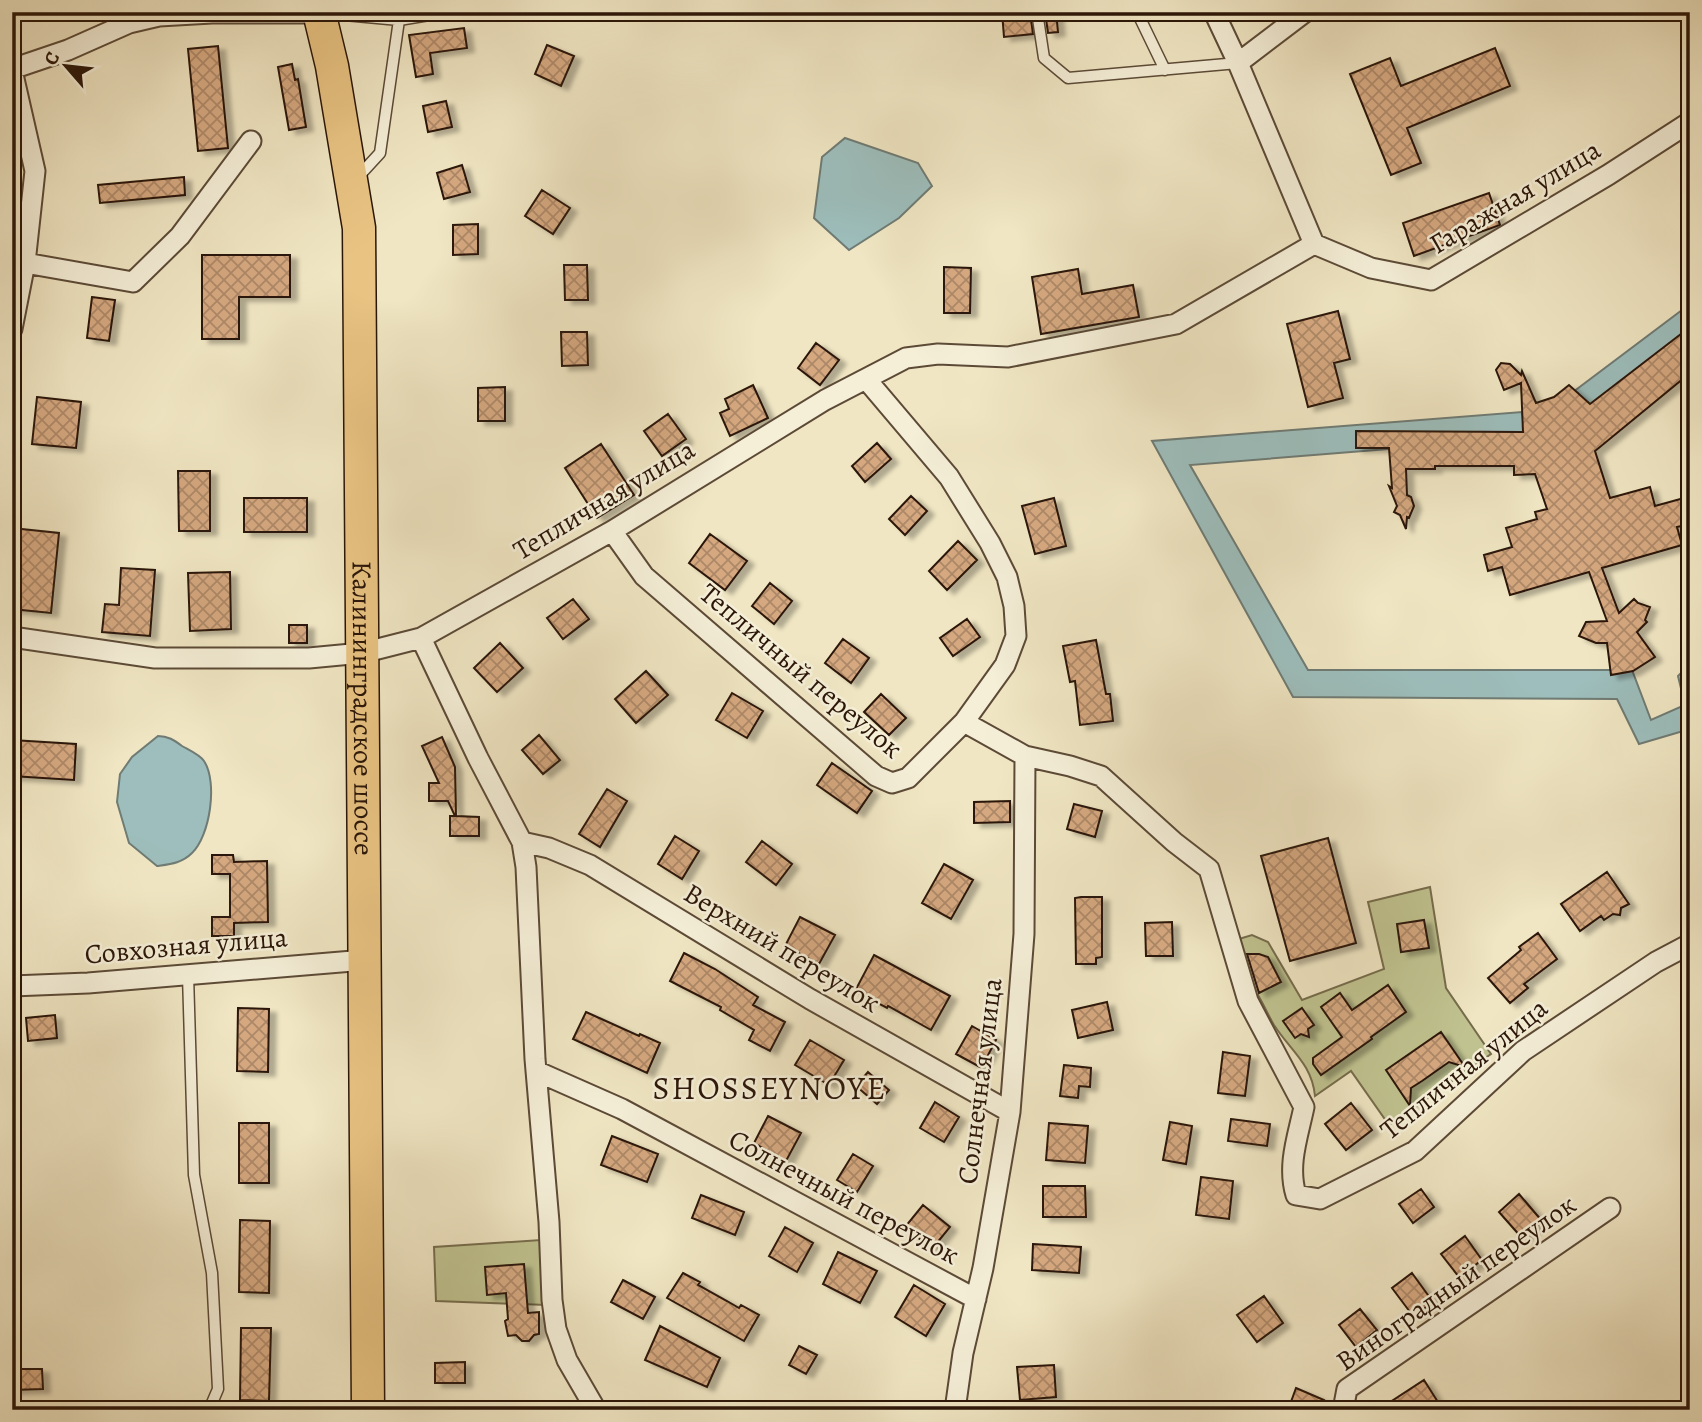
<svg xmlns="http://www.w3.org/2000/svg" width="1702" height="1422" font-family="Alegreya,serif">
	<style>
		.garden { fill: #c0c390; stroke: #766c4c; stroke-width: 2 }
		.water { fill: #9dbebc; stroke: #6f7b74; stroke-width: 2 }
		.building { fill: url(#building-cross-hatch); stroke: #2b1608; stroke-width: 2; filter: url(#shadow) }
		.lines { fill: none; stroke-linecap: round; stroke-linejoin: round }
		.lane-casing { stroke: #5c4a37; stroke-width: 13 }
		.street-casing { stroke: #5c4a37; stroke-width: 23 }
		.primary-casing { stroke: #2b1608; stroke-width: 35 }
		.lane { stroke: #f5efd8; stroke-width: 10 }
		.street { stroke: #f5efd8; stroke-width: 19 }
		.primary { stroke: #e8c382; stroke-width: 32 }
		.labels { text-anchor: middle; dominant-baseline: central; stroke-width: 5; stroke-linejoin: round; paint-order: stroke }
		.street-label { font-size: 28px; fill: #2b1608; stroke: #f5efd8 }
		.quarter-label { font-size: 32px; letter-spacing: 2px; fill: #2b1608; stroke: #f5efd8 }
	</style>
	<defs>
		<pattern id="building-cross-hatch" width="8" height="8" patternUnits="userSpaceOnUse" patternTransform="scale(1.75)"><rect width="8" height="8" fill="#d5a880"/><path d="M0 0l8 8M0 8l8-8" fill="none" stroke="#ad8867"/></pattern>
		<filter id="shadow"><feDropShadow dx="7" dy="4" stdDeviation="2" flood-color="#0004"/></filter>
	</defs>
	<rect width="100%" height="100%" fill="#f0e6c3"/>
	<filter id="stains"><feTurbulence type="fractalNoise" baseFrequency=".00286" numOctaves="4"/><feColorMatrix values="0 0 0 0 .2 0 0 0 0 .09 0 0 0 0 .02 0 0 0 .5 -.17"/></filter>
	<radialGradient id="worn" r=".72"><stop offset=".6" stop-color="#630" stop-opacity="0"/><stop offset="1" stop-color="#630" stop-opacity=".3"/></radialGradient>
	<path class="garden" d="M1430,887L1446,988L1491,1054L1389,1125L1351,1071L1315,1096C1312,1064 1290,1050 1274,1025C1268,1015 1264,1005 1258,995L1250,996L1229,942L1252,935L1268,942L1302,1000L1384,969L1368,902Z
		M541,1240L546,1305L436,1301L434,1247Z"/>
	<path class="water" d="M845,138L918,163L932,186L899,218L849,250L814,218L822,157Z
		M1690,304V337L1586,416L1573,392Z
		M1522,412L1526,438L1190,465L1308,670H1632L1651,720L1685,705L1678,676L1690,664V729L1639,744L1617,699L1293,697L1152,441Z
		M158,736C168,736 174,740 182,746C189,750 200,755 204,761C218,782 210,836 192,853C182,863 171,864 157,866L129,843L117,802L120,774L132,757Z"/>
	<path class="building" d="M1002,12H1030L1033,34L1004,37Z
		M1045,12H1056L1058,32L1048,33Z
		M464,28L467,48L430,53L433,74L416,77L409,35Z
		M547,45L574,56L561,86L535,74Z
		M218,46L228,148L198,151L188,49Z
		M1495,48L1510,86L1407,128L1421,163L1391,175L1350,74L1390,58L1401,86Z
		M292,64L295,80L298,79L306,127L289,130L278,67Z
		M446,101L452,127L428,132L423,106Z
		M462,165L470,192L444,199L437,173Z
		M184,177L185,195L100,203L98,185Z
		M542,190L570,208L553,234L525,216Z
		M1489,193L1500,225L1414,256L1403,223Z
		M478,224V254L453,255V225Z
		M202,255H290V297H239V339H202Z
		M564,265H587L588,300H565Z
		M944,267L971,268L970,313H944Z
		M1078,269L1082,294L1133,285L1139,317L1041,334L1032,277Z
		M92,297L115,300L109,341L87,338Z
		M1338,311L1350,359L1334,363L1343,398L1308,407L1287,324Z
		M1690,327V373L1595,451L1610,498L1650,487L1655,506L1684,498L1690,520V524L1677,527L1682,545L1602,568L1619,613L1634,599L1638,603L1650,607L1645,620L1647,622L1637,632L1655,657L1633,671L1611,675L1607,643H1596L1579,636L1586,622L1607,621L1589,572L1510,595L1502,567L1488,571L1484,555L1512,547L1506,528L1537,519L1535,512L1547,509L1535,474L1514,475V466H1435V469H1406L1407,495L1411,497L1414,506L1409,518L1407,517L1406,529L1400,515L1394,512L1397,506L1389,486L1392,488L1389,448H1356V431L1523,432L1521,383L1504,390L1496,370L1501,363L1510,364L1521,375L1522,371L1536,403L1554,397L1569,385L1590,404Z
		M561,332H587L588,365L562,366Z
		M816,343L839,360L820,385L798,368Z
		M753,385L768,418L730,436L720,413L729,409L725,399Z
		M505,387V421H478V388Z
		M37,397L81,402L76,448L32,444Z
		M668,414L686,439L662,456L644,431Z
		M877,443L891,459L865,482L852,466Z
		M601,444L634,495L597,518L565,468Z
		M178,471H210V531H179Z
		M911,496L927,511L905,535L889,519Z
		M244,498H307V532H244Z
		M1054,498L1066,546L1035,554L1022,506Z
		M12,528L59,533L51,613L12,609Z
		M710,534L747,561L725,590L689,563Z
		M958,541L977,560L947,590L929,571Z
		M121,568L155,570L150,636L102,632L105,604L119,605Z
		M230,572L231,629L190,631L188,573Z
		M770,583L792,601L774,624L752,606Z
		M573,599L589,619L563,639L547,618Z
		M967,619L980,637L953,656L940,638Z
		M289,625H307V643H289Z
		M843,639L869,658L851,683L825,663Z
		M1096,640L1106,694H1110L1113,721L1080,725L1075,681L1070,682L1063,646Z
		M500,643L523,668L497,692L474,668Z
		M646,671L668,695L636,723L615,699Z
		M732,693L763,711L747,738L716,720Z
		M881,694L906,718L889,735L864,712Z
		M539,735L560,760L543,774L522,750Z
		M442,737L455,767L456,816L479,817V836H450V816H455L448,801H429V783H439L422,746Z
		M12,740L76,744L74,780L12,776Z
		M832,763L872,791L857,813L817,785Z
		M607,789L627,801L600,847L579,834Z
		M1010,801V822L974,823V802Z
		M1074,804L1102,811L1095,837L1067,829Z
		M675,836L699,851L682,879L658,864Z
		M1328,838L1356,943L1290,961L1261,856Z
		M762,841L792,864L776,885L746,862Z
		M212,855H233L234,862L267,861L268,922L234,923V936H212V917H230V874H212Z
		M944,864L973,880L951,919L922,903Z
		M1607,872L1629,904L1621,908L1620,915L1613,914L1604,920L1601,916L1580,931L1561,904Z
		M1081,897H1102V957L1096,958V964H1076L1075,898Z
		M800,917L835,935L819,964L785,946Z
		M1424,920L1429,948L1401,952L1397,924Z
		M1172,922L1173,956H1146L1145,923Z
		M1538,933L1557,959L1524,984L1528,988L1510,1003L1488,978L1521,950L1519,947Z
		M684,953L715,969L758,997L753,1005L785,1022L770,1051L749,1040L754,1030L720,1010L721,1007L670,981Z
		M1247,954H1259L1268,957L1281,982L1259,993Z
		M874,955L950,996L931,1030L888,1006L887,1008L855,991Z
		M1388,985L1406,1012L1371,1037L1372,1039L1321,1075L1313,1064V1058L1342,1037L1321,1007L1340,993L1352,1010Z
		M1107,1002L1113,1030L1078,1038L1072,1010Z
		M238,1008L269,1009L268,1072L237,1071Z
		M1302,1008L1314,1025L1308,1029L1309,1037L1301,1034L1295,1038L1283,1021Z
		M586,1012L639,1036L640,1034L660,1043L647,1073L573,1039Z
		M55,1015L57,1038L28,1041L26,1018Z
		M972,1026L996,1040L986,1059L980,1060V1067L956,1054Z
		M1441,1032L1465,1067L1449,1062L1422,1081L1411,1088L1410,1106L1386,1070Z
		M810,1040L844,1060L829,1085L795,1065Z
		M1223,1052L1250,1056L1245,1096L1218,1093Z
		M1064,1065L1091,1068L1090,1087L1079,1086L1078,1098L1060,1096Z
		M868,1072L889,1090L877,1104L856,1086Z
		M935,1102L959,1117L944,1142L920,1128Z
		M1351,1103L1372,1130L1346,1150L1325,1124Z
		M768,1116L801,1133L786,1161L754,1143Z
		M1231,1119L1270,1124L1267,1146L1228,1141Z
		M1170,1122L1192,1126L1186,1164L1163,1160Z
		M239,1123H269V1183H239Z
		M1049,1123L1088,1126L1085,1163L1046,1160Z
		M612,1136L658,1154L647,1182L601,1165Z
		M853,1154L873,1166L857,1192L837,1180Z
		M1201,1177L1233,1181L1229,1219L1196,1215Z
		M1043,1186H1085L1086,1217H1043Z
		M1421,1189L1434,1207L1413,1223L1399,1204Z
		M1519,1194L1542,1221L1522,1238L1499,1212Z
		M701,1195L744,1212L735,1235L692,1218Z
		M923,1205L950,1227L932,1249L905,1227Z
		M240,1220L270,1221L269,1293L239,1292Z
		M785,1227L813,1243L797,1272L769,1256Z
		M1465,1236L1482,1260L1459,1277L1441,1254Z
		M1033,1244L1081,1247L1079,1273L1032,1270Z
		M838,1252L877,1271L860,1303L823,1284Z
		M524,1264L528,1313L539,1312V1334L534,1335L529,1341H522L516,1335L508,1336L505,1321L508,1319L506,1293L487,1295L485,1267Z
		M683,1273L700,1282L698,1285L727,1301L739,1308L741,1305L759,1315L744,1341L667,1298Z
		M1412,1273L1433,1302L1413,1316L1392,1288Z
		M623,1280L655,1297L643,1319L611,1302Z
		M914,1285L945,1304L926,1336L895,1317Z
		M1264,1296L1283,1323L1257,1342L1237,1315Z
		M1360,1309L1377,1330L1356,1347L1339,1325Z
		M660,1326L720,1358L707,1387L645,1360Z
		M241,1328H271L269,1401L240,1400Z
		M799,1346L817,1355L806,1374L789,1365Z
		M465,1362V1383H435V1363Z
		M1054,1365L1056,1397L1020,1400L1017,1367Z
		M12,1369H42L43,1389L12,1390Z
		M1424,1380L1443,1410H1378Z
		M1296,1388L1324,1400L1320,1410H1288Z"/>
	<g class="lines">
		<g class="lane-casing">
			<path id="lane" d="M1037,12L1044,58L1068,78L1238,63
				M1137,12L1165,70
				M323,13L399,20L447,12
				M357,178L380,153L399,20
				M188,975L194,1175L212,1273L218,1389L209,1410"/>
		</g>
		<g class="street-casing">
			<path id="street" d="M1214,12L1238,63L1314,244
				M1238,63L1305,12
				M12,69L68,50L129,23L159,16L212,13H319
				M12,70L35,171L25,263L12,329
				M25,263L133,282L180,236L251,141
				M612,531L644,576L876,776L892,783L908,778L964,722L1005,665L1016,636L1014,606L1007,577L990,543L949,477L866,379
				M12,637L155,658H309L362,653L421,638L612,531L825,400L906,358L938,354L1008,357L1176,324L1314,244L1371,268L1431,280L1608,175L1690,122
				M421,638L478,758L522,842L526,867L535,1059L549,1222L552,1300L556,1329L567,1360L596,1410
				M964,722L1025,756L1070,766L1101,776L1174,842L1209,869L1248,1001L1304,1107C1298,1136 1287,1165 1296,1195L1320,1199L1415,1151L1523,1051L1656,962L1690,944
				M522,842L549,848L590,865L810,999L1010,1112
				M12,986L88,983L365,960
				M536,1071L622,1109L976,1299
				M955,1410L963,1353L983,1268L1010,1112L1024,934L1025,756
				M1343,1410L1347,1389L1610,1208"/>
		</g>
		<g class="primary-casing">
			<g id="primary">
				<path id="s1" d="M319,12L332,66L359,228L368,1410"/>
			</g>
		</g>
		<use href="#lane" class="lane"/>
		<use href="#street" class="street"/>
		<use href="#primary" class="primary"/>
	</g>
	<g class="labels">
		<g class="street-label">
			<text transform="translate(1515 197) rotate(-31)">Гаражная улица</text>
			<text transform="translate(604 500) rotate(-31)">Тепличная улица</text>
			<text transform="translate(801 671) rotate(40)">Тепличный переулок</text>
			<text stroke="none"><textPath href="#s1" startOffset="700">Калининградское шоссе</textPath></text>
			<text transform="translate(186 946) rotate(-5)">Совхозная улица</text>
			<text transform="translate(782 948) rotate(31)">Верхний переулок</text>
			<text transform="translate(1464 1069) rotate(-39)">Тепличная улица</text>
			<text transform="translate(980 1081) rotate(-83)">Солнечная улица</text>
			<text transform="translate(844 1197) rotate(28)">Солнечный переулок</text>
			<text transform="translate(1456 1283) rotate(-35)">Виноградный переулок</text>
		</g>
		<g class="quarter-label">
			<text x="770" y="1088">SHOSSEYNOYE</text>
		</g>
	</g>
	<rect width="1702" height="1422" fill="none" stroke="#f0e6c3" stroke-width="42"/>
	<rect x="14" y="14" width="1674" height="1394" fill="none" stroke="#2b1608" stroke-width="3.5"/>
	<rect x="21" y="21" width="1660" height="1380" fill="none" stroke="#2b1608" stroke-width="2"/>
	<g transform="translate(66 66) rotate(298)" stroke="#f5efd8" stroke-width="5" paint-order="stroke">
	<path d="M0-5L12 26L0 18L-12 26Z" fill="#2b1608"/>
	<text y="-10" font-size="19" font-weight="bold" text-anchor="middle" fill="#2b1608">С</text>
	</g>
	<rect width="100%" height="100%" filter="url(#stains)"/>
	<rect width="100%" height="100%" fill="url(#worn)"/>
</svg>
